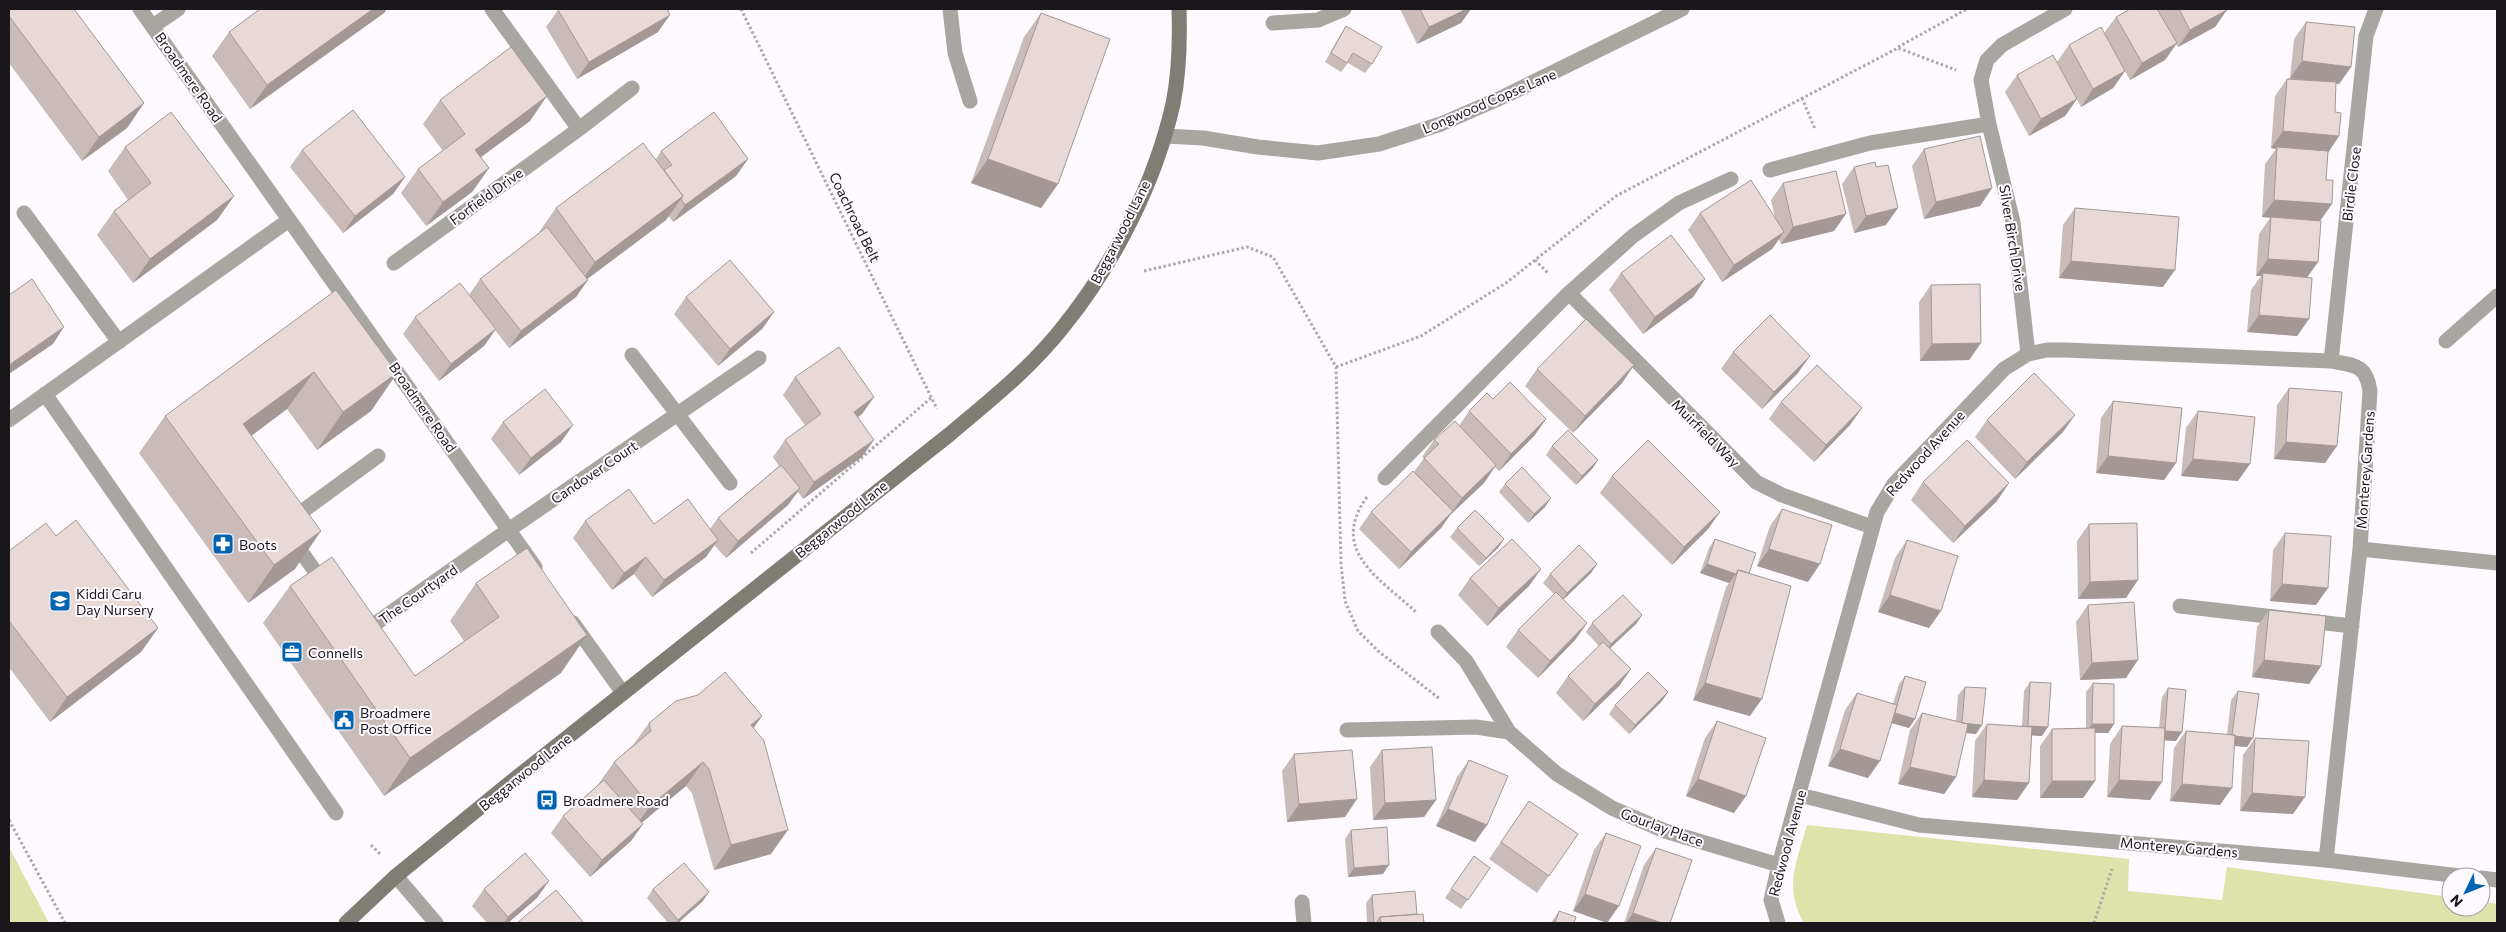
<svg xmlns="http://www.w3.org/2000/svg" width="2506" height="932" font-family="Commissioner,sans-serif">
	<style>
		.green { fill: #dee2ab }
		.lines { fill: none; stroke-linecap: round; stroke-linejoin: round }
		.path { stroke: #aca9ad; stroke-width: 3; stroke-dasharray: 2.5 2.5; stroke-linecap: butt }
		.lane { stroke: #a8a6a0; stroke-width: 15 }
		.street { stroke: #a8a6a0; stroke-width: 15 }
		.secondary { stroke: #807d75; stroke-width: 15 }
		.wall { fill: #c8bbb8 }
		.shaded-wall { fill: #a39896 }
		.building { fill: #e9d9d6; stroke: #a39896 }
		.labels { text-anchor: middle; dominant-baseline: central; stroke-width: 4; stroke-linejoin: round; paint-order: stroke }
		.street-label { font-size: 14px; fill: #1a171b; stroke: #fdf9fe }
		.poi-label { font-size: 14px; fill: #1a171b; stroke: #fdf9fe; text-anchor: start }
	</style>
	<rect width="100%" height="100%" fill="#fdf9fe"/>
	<path class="green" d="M1807,825L2129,859L2128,891L2222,900L2227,867L2451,897V907H2481V901L2497,904V923H1804C1783,887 1797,862 1807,825Z
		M9,847L49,923H9Z"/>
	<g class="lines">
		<path class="path" d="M741,9L937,409
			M1898,47L1967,9
			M1802,98L1815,129
			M1535,260L1549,274
			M1144,271L1247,247L1273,257L1336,367L1341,564L1345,601L1358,631L1378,651L1440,699
			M1336,367L1421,336L1506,283L1616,196L1898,48L1956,70
			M1367,497C1328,551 1381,579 1417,613
			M751,553L931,398
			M9,820L65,923
			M371,845L380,854
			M2094,923L2112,869"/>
		<path class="lane" d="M950,9L955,53L970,101
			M1273,23L1318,20L1344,9
			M24,213L119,342
			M632,355L678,415
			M289,521L378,456
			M293,540L324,584
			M362,633L510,529
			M2326,860L2468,877
			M2481,878L2497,880"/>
		<path class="street" d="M140,9L535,567
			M492,9L579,129
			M153,26L178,9
			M1165,136L1203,138L1258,147L1318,153L1379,144L1441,124L1505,96L1682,9
			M1770,170L1870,143L1989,124
			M394,263L579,129L632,88
			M1569,293L1756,482L1782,495L1872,527
			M2446,341L2497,296
			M2028,354L2013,222L1989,124L1981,80L1987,60L2002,45L2065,9
			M2331,361L2366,36L2376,9
			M45,394L336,813
			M678,415L730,483
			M9,420L289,220
			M1385,478L1569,293L1633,236L1679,203L1731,179
			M510,529L759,358
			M2360,549L2497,563
			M2180,606L2352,626
			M573,623L623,693
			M1438,632L1466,661L1509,732
			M1347,730L1476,727L1509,732L1557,774L1612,808L1665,831L1779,865
			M396,876L436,923
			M1302,902L1304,923
			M1778,923L1771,900L1779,865L1877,512L1894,484L2004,369L2028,354L2047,350H2066L2331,361C2355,366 2366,364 2370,391L2360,549L2326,860L1919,825L1800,795"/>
		<path class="secondary" d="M346,923L396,876L506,786L950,434C989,401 1031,368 1063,327C1114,264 1155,183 1173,104C1179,74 1180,39 1179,9"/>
	</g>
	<path class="wall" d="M9,9L144,103L127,128L82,161L9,63Z
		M260,9H387L384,13L250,109L212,56L229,32Z
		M1400,9H1471L1461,23L1417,44Z
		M2157,9H2226L2215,27L2178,47L2176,44L2165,60L2130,80L2125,71L2113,88L2081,107L2077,99L2065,116L2029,136L2005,92L2017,75L2057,62L2069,45L2104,33L2116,17Z
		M558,10L658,32L577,79L546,27Z
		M1041,13L1058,184L1041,208L971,183L1024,37Z
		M2306,22L2351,67L2339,84L2336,83L2320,221L2318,262L2307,277L2309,319L2297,336L2247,332L2251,290L2261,276H2256L2259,234L2270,218L2262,217L2265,164L2276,149L2271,148L2275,96L2287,79L2290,78L2294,39Z
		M1346,26L1372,64L1365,73L1348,63L1341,72L1325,62L1340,35Z
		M440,100L530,121L481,157L489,168L472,192L426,226L401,193L418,169L443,151L423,124Z
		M125,147L234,196L217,220L133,283L97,235L114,211L128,200L108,171Z
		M1924,149L1992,188L1980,206L1924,219L1912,166Z
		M302,150L405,177L393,194L343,233L290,167Z
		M661,151L748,159L736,176L673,222L669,216L666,220L587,279L588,280L576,297L509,348L495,330L484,346L439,381L403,334L415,317L469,295L480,279L539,233V232L556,208L656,159Z
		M1854,167H1876L1886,225L1854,233L1842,184Z
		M1783,183L1834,231L1781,244L1779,239L1772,249L1722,282L1688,230L1700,213L1775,218L1771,200Z
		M2075,208L2163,287L2059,278L2063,225Z
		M1621,273L1705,279L1693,297L1643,334L1609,290Z
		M1931,285L1981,343L1969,360L1920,361L1919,302Z
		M336,290L397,373L371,411L317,450L287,409L251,436L295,569L248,603L139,453L165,416Z
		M686,297L774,312L762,329L718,366L674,314Z
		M1733,352L1798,373L1762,409L1721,369Z
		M1634,365L1622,383L1573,433L1525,386L1537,369Z
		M795,377L874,397L862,414L858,417L862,457L803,499L798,492L788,505L726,558L714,545L706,557L652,597L634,574L612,590L573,538L585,521L710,529L718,518L779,466L773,457L785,440L805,425L783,395Z
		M2289,388L2325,463L2274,459L2277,405Z
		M2113,401L2176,463L2164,480L2096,473L2101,418Z
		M1781,402L1850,425L1814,462L1769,419Z
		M1469,411L1546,419L1534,436L1499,471L1495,467L1484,483L1450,515L1441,528L1399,569L1359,529L1371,512L1414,472L1424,458L1422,457L1434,440L1459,426Z
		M2198,411L2238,481L2181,476L2186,428Z
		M1987,420L2063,432L2015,479L1975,437Z
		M503,422L561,442L519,475L491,439Z
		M1552,446L1598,460L1592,469L1576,485L1546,455Z
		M1612,476L1720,512L1708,529L1672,565L1600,493Z
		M1923,482L1997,501L1953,543L1911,500Z
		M1505,484L1545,507L1528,523L1499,492Z
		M1782,509L1808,582L1757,566L1770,526Z
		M2089,524L2126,598L2078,599L2077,541Z
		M1457,528L1504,539L1498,548L1479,566L1450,537Z
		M2285,533L2316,605L2270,601L2273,550Z
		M56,536L158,628L141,652L50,722L9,667V551Z
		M1715,539L1749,573L1750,716L1693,700L1726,587L1729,583L1700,573L1709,548Z
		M1907,540L1929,628L1878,612L1895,558Z
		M1597,564L1591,573L1563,599L1587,623L1575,640L1538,678L1506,647L1518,630L1554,594L1543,583L1550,574Z
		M1541,569L1529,586L1487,626L1458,595L1470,578Z
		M476,583L561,673L384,796L263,623L290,586L415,676L464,641L450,621Z
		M2088,605L2126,678L2080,680L2076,622Z
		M2269,610L2321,666L2309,684L2252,677L2257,627Z
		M1642,615L1636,624L1610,648L1631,669L1619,686L1583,721L1556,693L1568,676L1599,646L1586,632L1592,623Z
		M1905,676L1915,719L1909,728L1892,723L1868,778L1828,766L1845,710L1857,693L1893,704L1899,684Z
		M2030,682L2042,736L2032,735L2029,783L2017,800L1972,797L1975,741L1987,724L2022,726L2024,691Z
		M2093,683L2114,724L2108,733H2095V781L2083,798H2040V746L2052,729L2086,728V692Z
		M1965,687L1976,734L1966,733L1956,777L1944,794L1898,784L1910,730L1922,713L1956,721L1958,695Z
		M2168,688L2176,741L2164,740L2150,800L2107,797L2110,744L2122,726L2159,728L2162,697Z
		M2238,691L2247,747L2235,746L2220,805L2170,801L2174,748L2186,731L2227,735L2231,700Z
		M1668,692L1662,701L1629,734L1609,714L1615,705Z
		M762,716L753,729L771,854L714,870L692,793L686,786L642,822L643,824L631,841L590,877L551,833L563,816L597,786L614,762L633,745L649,723Z
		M1717,721L1734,813L1686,796L1705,738Z
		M2255,738L2293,814L2240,811L2243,755Z
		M1382,750L1436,800L1424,817L1373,820L1370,767Z
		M1294,754L1345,817L1287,822L1282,771Z
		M1469,760L1487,825L1475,842L1436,826L1457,777Z
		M1529,801L1578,834L1537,893L1489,859Z
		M1351,830L1383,874L1348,877L1345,839Z
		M1606,833L1619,906L1573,911L1594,850Z
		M1656,848L1670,923H1624L1644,865Z
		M1474,856L1490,868L1461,909L1445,898Z
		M484,889L537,898L508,923H487L472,906Z
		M653,889L703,901L678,923H668L647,898Z
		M1372,895L1417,914L1424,923H1367L1366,903Z
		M1559,911L1574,923H1551Z"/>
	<path class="shaded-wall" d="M373,9H387L384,13L250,109L267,85Z
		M1467,9H1471L1461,23L1417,44L1429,27Z
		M2227,10L2215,27L2178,47L2190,30Z
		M670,15L658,32L577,79L589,62Z
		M2177,43L2165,60L2130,80L2142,63Z
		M2302,61L2351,67L2339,84L2290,78Z
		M2125,71L2113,88L2081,107L2093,89Z
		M547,96L530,121L458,174L475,150Z
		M2077,99L2065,116L2029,136L2041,119Z
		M144,103L127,128L82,161L99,137Z
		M2283,131L2339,136L2328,153L2277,147L2276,149L2271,148Z
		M748,159L736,176L673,222L685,205Z
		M988,159L1058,184L1041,208L971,183Z
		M489,168L472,192L426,226L443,202Z
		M405,177L393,194L343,233L355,216Z
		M1992,188L1980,206L1924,219L1936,202Z
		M234,196L217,220L133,283L150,259Z
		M683,196L666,220L578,286L595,262Z
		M2274,200L2332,204L2320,221L2262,217Z
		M1898,208L1886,225L1854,233L1866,216Z
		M1846,214L1834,231L1781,244L1793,227Z
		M1784,232L1772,249L1722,282L1734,265Z
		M2268,259L2318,262L2306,279L2263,273L2261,276H2256Z
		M2071,261L2175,270L2163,287L2059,278Z
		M1705,279L1693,297L1643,334L1655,317Z
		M588,280L576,297L509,348L521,331Z
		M774,312L762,329L718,366L730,349Z
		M2259,315L2309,319L2297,336L2247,332Z
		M64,327L53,344L9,374V365Z
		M496,329L484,346L439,381L451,364Z
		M1981,343L1969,360L1920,361L1932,344Z
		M1810,356L1798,373L1762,409L1774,392Z
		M1634,365L1622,383L1573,433L1585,416Z
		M314,372L287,409L216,462L243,424Z
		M397,373L371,411L317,450L343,412Z
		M874,397L862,414L842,429L854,412Z
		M1862,408L1850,425L1814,462L1826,445Z
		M2075,415L2063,432L2015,479L2027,462Z
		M1546,419L1534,436L1499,471L1511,454Z
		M573,425L561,442L519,475L531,458Z
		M874,440L862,457L803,499L814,482Z
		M2286,442L2337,446L2325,463L2274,459Z
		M2108,456L2176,463L2164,480L2096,473Z
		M2193,459L2250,464L2238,481L2181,476Z
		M1598,460L1592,469L1576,485L1582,476Z
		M1496,465L1484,483L1450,515L1462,498Z
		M2009,483L1997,501L1953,543L1965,526Z
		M800,488L788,505L726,558L738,541Z
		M1551,498L1545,507L1528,523L1534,514Z
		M1453,511L1441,528L1399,569L1411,552Z
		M1720,512L1708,529L1672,565L1684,547Z
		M321,531L295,569L248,603L274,565Z
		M1504,539L1498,548L1479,566L1486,558Z
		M718,540L706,557L652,597L664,580Z
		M1769,549L1820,564L1808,582L1757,566Z
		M646,557L634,574L612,590L624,573Z
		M1597,564L1591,573L1561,602L1567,593Z
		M1707,564L1736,574L1729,583L1700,573Z
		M1541,569L1529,586L1487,626L1499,608Z
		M2138,580L2126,598L2078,599L2090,582Z
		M2282,584L2328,588L2316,605L2270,601Z
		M1890,595L1941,611L1929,628L1878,612Z
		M1642,615L1636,624L1605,653L1611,644Z
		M1587,623L1575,640L1538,678L1550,661Z
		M158,628L141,652L50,722L67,697Z
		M587,635L561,673L384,796L410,758Z
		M2138,660L2126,678L2080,680L2092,663Z
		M2264,660L2321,666L2309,684L2252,677Z
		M1631,669L1619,686L1583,721L1595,704Z
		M1705,683L1762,699L1750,716L1693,700Z
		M1668,692L1662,701L1629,734L1635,725Z
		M1894,713L1915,719L1909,728L1888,722Z
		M762,716L745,740L751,725Z
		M1962,723L1982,725L1976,734L1956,732Z
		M2092,724H2114L2108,733H2085Z
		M2028,726L2048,727L2042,736L2022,735Z
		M2164,731L2182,732L2176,741L2158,740Z
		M2232,736L2253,738L2247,747L2226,745Z
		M1840,749L1880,761L1868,778L1828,766Z
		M703,762L686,786L633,830L650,806Z
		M1910,767L1956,777L1944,794L1898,784Z
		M1698,779L1746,796L1734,813L1686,796Z
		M1984,780L2029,783L2017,800L1972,797Z
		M2119,780L2162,782L2150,800L2107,797Z
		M2052,781H2095L2083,798H2040Z
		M2182,784L2232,788L2220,805L2170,801Z
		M2252,793L2305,797L2293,814L2240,811Z
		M1357,799L1345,817L1287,822L1299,804Z
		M1436,800L1424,817L1373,820L1385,803Z
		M1448,809L1487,825L1475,842L1436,826Z
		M643,824L631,841L590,877L602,860Z
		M788,830L771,854L714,870L731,845Z
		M1389,865L1383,874L1348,877L1354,868Z
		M549,881L537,898L508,923H504L508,917Z
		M709,892L703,901L678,923H676L678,920Z
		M1585,894L1619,906L1607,923L1573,911Z
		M1633,913L1662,923H1626Z"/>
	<path class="building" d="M9,9H74L144,103L99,137L9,16Z
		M260,9H373L267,85L229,32Z
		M559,9H667L670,15L589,62L558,10Z
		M1420,9H1467L1429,27Z
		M2130,9H2157L2177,43L2142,63L2116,17Z
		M2179,9H2226L2227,10L2190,30Z
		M1041,13L1110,39L1058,184L988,159Z
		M2306,22L2355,27L2351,67L2302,61Z
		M1346,26L1382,47L1372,64L1353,53L1347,63L1331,53Z
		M2101,27L2125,71L2093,89L2069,45Z
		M511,47L547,96L475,150L489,168L443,202L418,169L465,134L440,100Z
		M2053,55L2077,99L2041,119L2017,75Z
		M2287,79L2336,82L2335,112L2341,113L2339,136L2283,131Z
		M353,110L405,177L355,216L302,150Z
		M171,112L234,196L150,259L114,211L151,183L125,147Z
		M714,112L748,159L685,205L681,199L683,196L664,170L672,165L661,151Z
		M1980,136L1992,188L1936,202L1924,149Z
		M643,143L683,196L595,262L556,208Z
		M2277,147L2328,151L2326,180H2333L2332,204L2274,200Z
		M1875,162L1876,167L1888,165L1898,208L1866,216L1854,167Z
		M1836,171L1846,214L1793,227L1783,183Z
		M1751,180L1784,232L1734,265L1700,213Z
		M2075,208L2179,217L2175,270L2071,261Z
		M2271,217L2321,221L2318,262L2268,259Z
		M547,227L588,280L521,331L480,279Z
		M1671,235L1705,279L1655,317L1621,273Z
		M730,260L774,312L730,349L686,297Z
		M2263,273L2312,278L2309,319L2259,315Z
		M32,279L64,327L9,365V295Z
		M460,283L496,329L451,364L415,317Z
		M1980,284L1981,343L1932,344L1931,285Z
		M336,290L397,373L343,412L314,372L243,424L321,531L274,565L165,416Z
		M1770,315L1810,356L1774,392L1733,352Z
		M1586,319L1634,365L1585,416L1537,369Z
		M839,347L874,397L854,412L874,440L814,482L785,440L821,414L795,377Z
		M1817,365L1862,408L1826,445L1781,402Z
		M2034,373L2075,415L2027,462L1987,420Z
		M1510,382L1546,419L1511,454L1469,411L1487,393L1493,399Z
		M2289,388L2342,392L2337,446L2286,442Z
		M545,389L573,425L531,458L503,422Z
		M2113,401L2182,408L2176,463L2108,456Z
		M2198,411L2255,417L2250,464L2193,459Z
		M1455,421L1496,465L1462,498L1424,458L1439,444L1434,440Z
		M1568,430L1598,460L1582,476L1552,446Z
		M1648,440L1720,512L1684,547L1612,476Z
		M1967,440L2009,483L1965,526L1923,482Z
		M781,465L800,488L738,541L718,518Z
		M1522,467L1551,498L1534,514L1505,484Z
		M1413,471L1453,511L1411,552L1371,512Z
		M629,489L654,524L688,499L718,540L664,580L646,557L624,573L585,521Z
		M1782,509L1832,525L1820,564L1769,549Z
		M1475,510L1504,539L1486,558L1457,528Z
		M76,520L158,628L67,697L9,621V551L46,523L56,536Z
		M2137,523L2138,580L2090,582L2089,524Z
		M2285,533L2331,536L2328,588L2282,584Z
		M1512,539L1541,569L1499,608L1470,578Z
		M1715,539L1756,553L1749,573L1738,570L1736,574L1707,564Z
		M1907,540L1958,556L1941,611L1890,595Z
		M1579,545L1597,564L1567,593L1550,574Z
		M527,548L587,635L410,758L290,586L332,557L415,676L499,617L476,583Z
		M1738,570L1791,586L1762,699L1705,683Z
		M1556,592L1587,623L1550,661L1518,630Z
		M1623,595L1642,615L1611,644L1592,623Z
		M2134,602L2138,660L2092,663L2088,605Z
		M2269,610L2326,616L2321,666L2264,660Z
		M1603,642L1631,669L1595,704L1568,676Z
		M725,672L762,716L751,725L764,741L788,830L731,845L709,769L703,762L650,806L614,762L651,731L649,723L676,701L698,695Z
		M1648,672L1668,692L1635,725L1615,705Z
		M1905,676L1926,682L1915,719L1895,713Z
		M2030,682L2051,683L2048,727L2028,726Z
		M2093,683L2114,684V724H2092Z
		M1965,687L1986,688L1982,725L1962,723Z
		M2168,688L2186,690L2182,732L2165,731Z
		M2238,691L2259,694L2253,738L2235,736V735H2232Z
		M1857,693L1897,705L1880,761L1840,749Z
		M1922,713L1968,724L1956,777L1910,767Z
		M1717,721L1766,738L1746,796L1698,779Z
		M1987,724L2032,727L2029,783L1984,780Z
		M2122,726L2165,728L2162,782L2119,780Z
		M2095,728V781H2052V729Z
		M2186,731L2235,735L2232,788L2182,784Z
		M2255,738L2309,741L2305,797L2252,793Z
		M1432,747L1436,800L1385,803L1382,750Z
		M1352,750L1357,799L1299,804L1294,754Z
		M1469,760L1508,776L1487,825L1448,809Z
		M604,780L643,824L602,860L563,816Z
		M1529,801L1578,834L1549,876L1501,842Z
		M1387,827L1389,865L1354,868L1351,830Z
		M1606,833L1641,846L1619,906L1585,894Z
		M1656,848L1692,860L1670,923H1662L1633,913Z
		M525,853L549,881L508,917L484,889Z
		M1474,856L1490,868L1468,900L1451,889Z
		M684,863L709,892L678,920L653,889Z
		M556,890L584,923H517Z
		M1415,891L1417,914L1380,917L1376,923H1374L1372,895Z
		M1559,911L1576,917L1574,923H1555Z
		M1423,914L1424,923H1381L1380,917Z"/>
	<defs>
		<g id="pharmacy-square" transform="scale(1.125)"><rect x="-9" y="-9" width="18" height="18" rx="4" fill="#0064b0" stroke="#fdf9fe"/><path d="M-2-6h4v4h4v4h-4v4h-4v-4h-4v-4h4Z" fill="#fff"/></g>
		<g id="school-square" transform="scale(1.125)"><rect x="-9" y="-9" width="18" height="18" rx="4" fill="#0064b0" stroke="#fdf9fe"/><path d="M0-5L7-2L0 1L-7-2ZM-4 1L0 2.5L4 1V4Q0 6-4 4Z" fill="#fff"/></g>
		<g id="office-square" transform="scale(1.125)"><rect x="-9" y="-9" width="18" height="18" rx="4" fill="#0064b0" stroke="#fdf9fe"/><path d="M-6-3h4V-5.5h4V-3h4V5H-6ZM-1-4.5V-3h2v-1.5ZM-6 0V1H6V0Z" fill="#fff"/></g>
		<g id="civic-square" transform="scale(1.125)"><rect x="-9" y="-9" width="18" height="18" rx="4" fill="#0064b0" stroke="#fdf9fe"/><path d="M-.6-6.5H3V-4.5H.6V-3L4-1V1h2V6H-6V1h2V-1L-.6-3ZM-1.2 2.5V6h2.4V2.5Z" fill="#fff"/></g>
		<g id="bus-square" transform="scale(1.125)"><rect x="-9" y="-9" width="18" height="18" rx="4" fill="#0064b0" stroke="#fdf9fe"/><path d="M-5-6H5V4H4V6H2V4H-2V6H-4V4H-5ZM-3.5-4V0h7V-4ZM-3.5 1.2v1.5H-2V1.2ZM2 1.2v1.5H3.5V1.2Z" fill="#fff"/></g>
	</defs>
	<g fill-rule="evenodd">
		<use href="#pharmacy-square" x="223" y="544"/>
		<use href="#school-square" x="60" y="601"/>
		<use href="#office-square" x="292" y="652"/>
		<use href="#civic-square" x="344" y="720"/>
		<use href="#bus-square" x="547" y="800"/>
	</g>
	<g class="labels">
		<g class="street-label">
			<text transform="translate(189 77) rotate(55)">Broadmere Road</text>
			<text transform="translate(1489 101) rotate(-23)">Longwood Copse Lane</text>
			<text transform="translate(2351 184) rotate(-83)">Birdie Close</text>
			<text transform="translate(486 196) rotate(-36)">Forfield Drive</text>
			<text transform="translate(855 217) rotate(64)">Coachroad Belt</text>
			<text transform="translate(1120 232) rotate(-63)">Beggarwood Lane</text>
			<text transform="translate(2013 238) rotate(81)">Silver Birch Drive</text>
			<text transform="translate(423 407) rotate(55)">Broadmere Road</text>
			<text transform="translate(1706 433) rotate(45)">Muirfield Way</text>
			<text transform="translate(1925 453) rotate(-48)">Redwood Avenue</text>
			<text transform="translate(2365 470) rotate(-86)">Monterey Gardens</text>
			<text transform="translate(594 472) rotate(-34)">Candover Court</text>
			<text transform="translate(841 519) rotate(-39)">Beggarwood Lane</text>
			<text transform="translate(418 594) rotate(-35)">The Courtyard</text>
			<text transform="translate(525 772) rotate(-39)">Beggarwood Lane</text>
			<text transform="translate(1662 827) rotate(20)">Gourlay Place</text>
			<text transform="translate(1787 843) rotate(-75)">Redwood Avenue</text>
			<text transform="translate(2179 847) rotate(5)">Monterey Gardens</text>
		</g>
		<g class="poi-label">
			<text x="239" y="544">Boots</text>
			<text x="76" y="593">Kiddi Caru<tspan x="76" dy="16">Day Nursery</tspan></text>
			<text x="308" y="652">Connells</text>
			<text x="360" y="712">Broadmere<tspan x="360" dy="16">Post Office</tspan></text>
			<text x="563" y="800">Broadmere Road</text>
		</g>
	</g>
	<rect width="2506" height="932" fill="none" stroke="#1a171b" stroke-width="20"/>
	<g transform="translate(2466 892) rotate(227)"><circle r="24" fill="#fdf9fe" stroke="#a29fa3"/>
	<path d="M0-4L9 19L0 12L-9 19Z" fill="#0064b0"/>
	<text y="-8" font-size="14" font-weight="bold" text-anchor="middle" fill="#1a171b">N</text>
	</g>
</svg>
